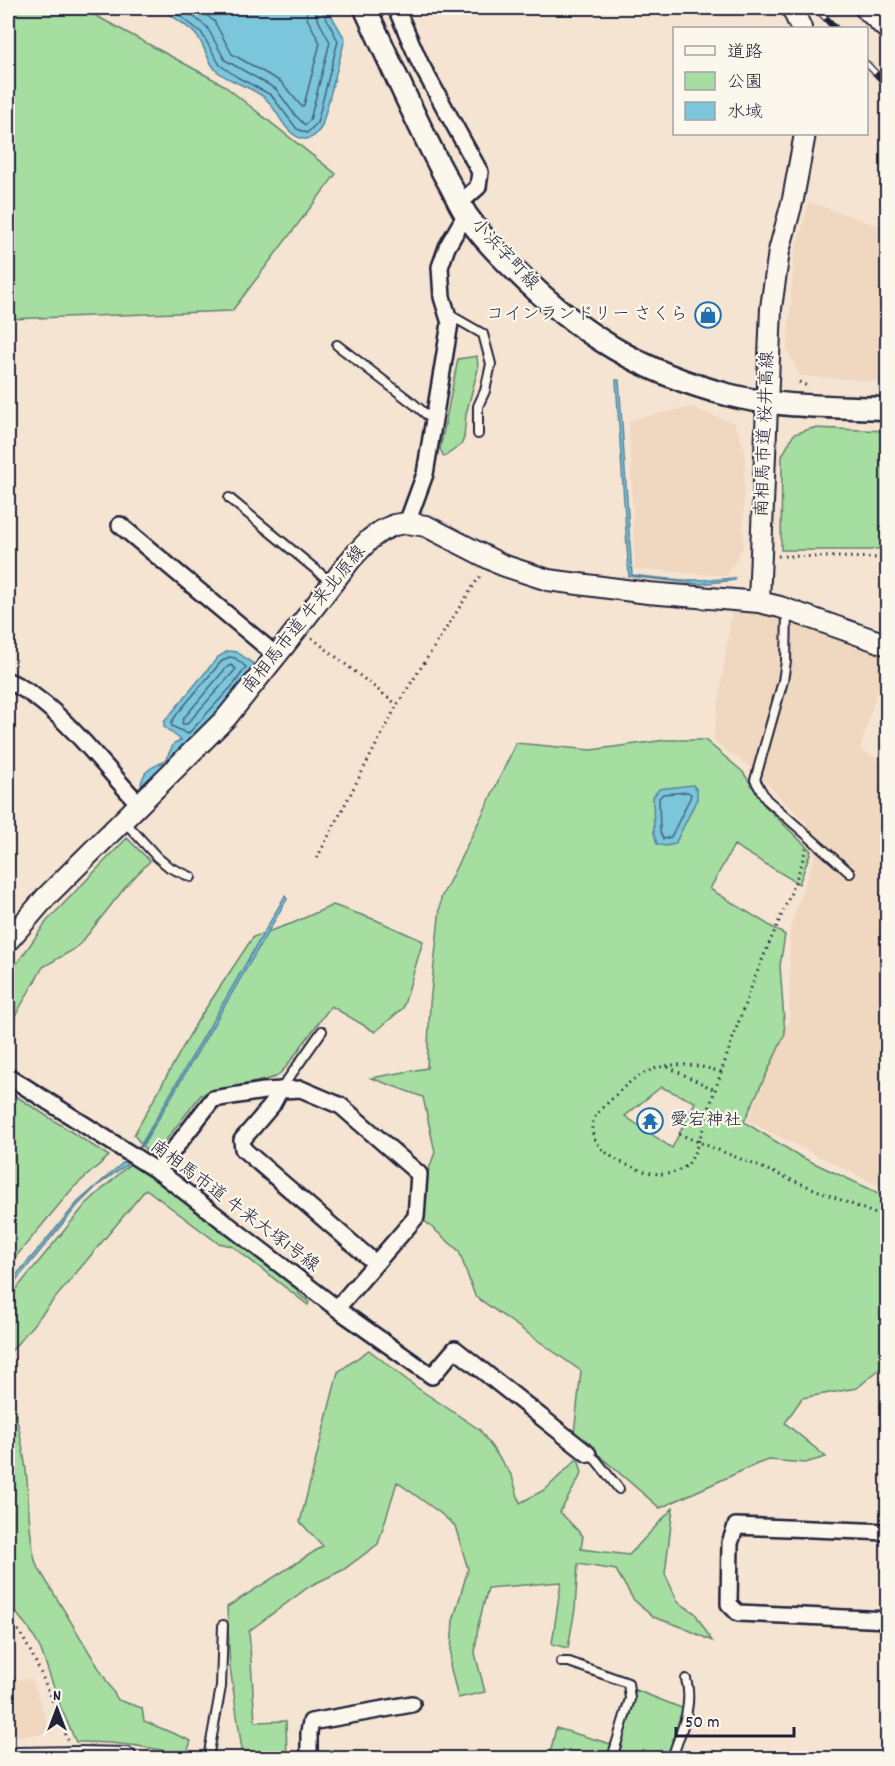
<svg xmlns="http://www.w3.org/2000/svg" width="895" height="1766" font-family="Dekko,'Klee One',sans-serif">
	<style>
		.built { fill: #f0d7c0 }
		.green { fill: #a6dda1; stroke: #64806e; stroke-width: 1.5; fill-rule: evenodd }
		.water { fill: #7bc6db; stroke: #57849b; stroke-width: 1.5 }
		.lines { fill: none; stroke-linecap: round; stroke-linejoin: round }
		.shore { stroke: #46647b; stroke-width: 1.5 }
		.service-casing { stroke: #22223b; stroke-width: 12 }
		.minor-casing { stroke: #22223b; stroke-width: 20 }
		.tertiary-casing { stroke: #22223b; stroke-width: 24 }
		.secondary-casing { stroke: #22223b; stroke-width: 26 }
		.path { stroke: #22223b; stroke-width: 3; stroke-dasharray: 1.5 4.5; stroke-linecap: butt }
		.service { stroke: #fbf7ec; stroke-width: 8 }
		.minor { stroke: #fbf7ec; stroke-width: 15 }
		.tertiary { stroke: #fbf7ec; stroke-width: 20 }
		.secondary { stroke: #fbf7ec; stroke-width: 21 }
		.rail-casing { stroke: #22223b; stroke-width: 7 }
		.rail { stroke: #fbf7ec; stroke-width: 4.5; stroke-dasharray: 14; stroke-linecap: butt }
		.labels { text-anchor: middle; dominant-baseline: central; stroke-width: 4.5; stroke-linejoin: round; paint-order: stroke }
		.street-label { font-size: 18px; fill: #22223b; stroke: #fbf7ec }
		.poi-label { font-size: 18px; fill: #22223b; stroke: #fbf7ec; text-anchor: end }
	</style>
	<rect width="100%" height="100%" fill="#f5e4d2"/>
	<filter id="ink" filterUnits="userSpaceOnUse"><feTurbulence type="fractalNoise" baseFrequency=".0167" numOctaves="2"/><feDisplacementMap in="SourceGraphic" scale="12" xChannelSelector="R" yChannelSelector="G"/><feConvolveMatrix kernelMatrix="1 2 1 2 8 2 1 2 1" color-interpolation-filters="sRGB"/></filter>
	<g filter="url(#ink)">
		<path class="built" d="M809,202L887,229V382L801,376L787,350L794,256Z
			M690,407L734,423L745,449L743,547L727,576L635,569L629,420Z
			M732,610L772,615L887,655L860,750L887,763V1190L748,1121L789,1020L790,927L815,855L807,824L749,766L713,741Z
			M32,1679L51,1734L8,1736V1680Z"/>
		<path class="green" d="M8,8H93L89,12L222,84L336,174L232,311L8,319Z
			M477,356L478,369L466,414L464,438L461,445L444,457L440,449L458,359Z
			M813,428L887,431V547L870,550H781L782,456L794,434Z
			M666,740H705L743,772L765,806L811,851L799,884L734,845L710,889L785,935L780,966L785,1034L744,1122L801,1157L887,1197V1363L857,1388L802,1398L785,1423L826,1457L805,1463L769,1460L757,1464L660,1508L574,1434L581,1371L475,1296L459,1251L421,1218L423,1187L435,1152L423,1097L371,1078L427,1068L430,1003L441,898L484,811L516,743L591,750ZM661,1087L695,1102L672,1148L625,1116Z
			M127,838L150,861L127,885L81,943L73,950L43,967L11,1023L8,1021V976L47,921Z
			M333,905L376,920L423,941L403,1008L375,1032L331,1006L286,1067L276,1077L201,1095L152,1158L134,1135L198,1020L253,937L293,923Z
			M8,1091L109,1156L73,1188L8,1266Z
			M131,1163L158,1180L297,1288L299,1294L309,1302L308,1305L232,1246L218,1243L146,1189L8,1355V1299L86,1204Z
			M369,1350L416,1387L480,1430L512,1476L520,1503L546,1489L578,1458L582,1473L560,1512L583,1536L581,1549L629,1555L673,1508L665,1574L678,1602L695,1613L712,1641L682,1627L653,1617L633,1599L616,1570L578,1564L575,1609L568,1648L552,1644L561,1582L488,1588L478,1626L475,1653L485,1692L458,1698L450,1665L453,1621L468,1569L455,1526L440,1513L397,1482L378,1544L343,1570L310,1586L249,1631L255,1722L286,1721L287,1758H270L242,1750L230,1667L227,1607L323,1546L300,1522L338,1372Z
			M8,1383C16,1415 24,1447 27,1480C29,1508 29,1536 36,1564L118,1700L142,1708L144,1721L191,1741L186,1756C150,1746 114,1741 76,1742L61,1708L41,1650L30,1630L8,1603Z
			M636,1690L684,1709L667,1758H618Z
			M556,1728L611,1744L607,1758H549Z"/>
		<path class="water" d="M160,8H327L345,39L322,126C317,134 311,142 300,138C284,132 278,111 267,100C254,87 233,84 218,72C207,63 206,47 197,36C188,25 171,16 160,8Z
			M616,380H619L632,575C667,580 700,582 735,578V580L699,584L629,576Z
			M228,651L237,652L256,666L213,717L144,787L141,784C144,768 154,767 165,761L174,743L181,740L164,727V722L218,657Z
			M693,785L697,790V799L675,844L665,846L657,844L654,833L653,797L659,789Z
			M285,896L287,899L156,1123L139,1151L138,1150Z
			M125,1161L127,1163L126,1165L97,1186L78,1205L8,1290V1285L78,1202Z"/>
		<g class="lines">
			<path class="shore" d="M170,8L201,32L220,65L237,77L271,95L297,129L307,133L317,123L338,41L323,12L322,8
				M182,8L207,27L225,60L276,89L295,115L305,125L310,120L330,42L316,16L315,8
				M197,8L214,21L232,54L281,82L302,107L304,105L320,43L307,18L306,8
				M229,657L235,658L246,667L234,684L188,734L172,726L171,723L177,714L221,662Z
				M231,665L236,669L187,724H182L183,719L226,668Z
				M688,792L691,794L690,798L671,837L663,839L660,832L659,798L663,794Z"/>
			<g class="service-casing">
				<path id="service" d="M448,314L483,334L491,364L485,391L478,406V434
					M337,345L414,404L434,421
					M229,498L332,583
					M787,611L786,661L783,681L755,780L766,799L850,873
					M125,822L157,857L169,867L191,877
					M281,1089L322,1031
					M588,1454L596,1460L619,1489
					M561,1662H569L628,1683L630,1699L612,1758
					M208,1758L221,1687L223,1625
					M672,1758C680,1733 694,1706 686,1679"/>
			</g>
			<g class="minor-casing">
				<path id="minor" d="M396,8L420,63L480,172L478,187L460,203
					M407,523L425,474L450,323L442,297L440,267L447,247L466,214
					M120,525L277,656
					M8,681C57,702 102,765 140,805
					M8,1076L162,1174L343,1313L432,1376L455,1349L588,1454
					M280,1090L272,1105L242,1140L243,1149L375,1263
					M157,1171L213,1099L264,1091L301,1089L341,1106L419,1174L416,1217L337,1308
					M888,1532L736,1526L730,1543L729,1604L738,1613L888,1620
					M309,1758V1732L311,1722L412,1704"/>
			</g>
			<g class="tertiary-casing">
				<path id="tertiary" d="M865,8L888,30
					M793,10L801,28
					M805,134L793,199L779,251L771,308L759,602L780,607L888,645
					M8,941L46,897L226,718L284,646L352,558L370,539L381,531L394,525L407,523L426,526L502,565L548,580L648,593L759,602
					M18,1758L79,1757L126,1758"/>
			</g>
			<g class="secondary-casing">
				<path id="secondary" d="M365,8C391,64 416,122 445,176C453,189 459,204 467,216C481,236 498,254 516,271C578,333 643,373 729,395C780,408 836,406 888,409"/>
			</g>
			<path class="path" d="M799,382L809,387
				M778,556L888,558
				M312,638L396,704
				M317,858L397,705L481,574
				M668,1067L715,1090
				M721,1072C677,1058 645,1063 614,1097C608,1103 599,1110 595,1117C578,1149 637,1173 660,1174C668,1175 680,1171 686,1166C697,1157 709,1106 715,1090C729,1050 742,1010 758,970C774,930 795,890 806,848
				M679,1134L888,1219
				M8,1615C36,1653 50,1696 68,1740"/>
			<use href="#service" class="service"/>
			<use href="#minor" class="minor"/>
			<use href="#tertiary" class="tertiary"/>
			<use href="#secondary" class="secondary"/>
			<g class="rail-casing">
				<path id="rail" d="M816,8L835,28
					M866,63L888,86"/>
			</g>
			<use href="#rail" class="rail"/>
		</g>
	</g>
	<defs>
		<g id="shop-ring" transform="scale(1.35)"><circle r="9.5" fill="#fbf7ec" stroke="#1f6fb2" stroke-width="1.5"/><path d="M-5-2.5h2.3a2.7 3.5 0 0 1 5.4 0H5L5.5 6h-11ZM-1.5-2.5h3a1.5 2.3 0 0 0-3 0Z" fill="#1f6fb2"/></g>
		<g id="temple-ring" transform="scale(1.35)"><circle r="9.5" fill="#fbf7ec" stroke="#1f6fb2" stroke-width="1.5"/><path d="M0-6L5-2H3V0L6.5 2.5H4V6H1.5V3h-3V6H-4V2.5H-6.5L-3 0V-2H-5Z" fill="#1f6fb2"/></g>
	</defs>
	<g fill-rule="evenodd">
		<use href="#shop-ring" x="708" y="315"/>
		<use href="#temple-ring" x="650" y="1121"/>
	</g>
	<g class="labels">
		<g class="street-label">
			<text transform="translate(504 255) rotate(47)">小浜字町線</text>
			<text transform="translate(766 434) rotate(-88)">南相馬市道 桜井高線</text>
			<text transform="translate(305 620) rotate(-51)">南相馬市道 牛来北原線</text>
			<text transform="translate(234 1207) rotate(37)">南相馬市道 牛来大塚1号線</text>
		</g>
		<g class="poi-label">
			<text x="688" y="315">コインランドリー さくら</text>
			<text x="670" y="1121" text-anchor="start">愛宕神社</text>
		</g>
	</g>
	<rect width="895" height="1766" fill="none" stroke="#fbf7ec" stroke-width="30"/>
	<rect x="15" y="15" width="865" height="1736" fill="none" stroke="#22223b" stroke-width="2" filter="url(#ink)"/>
	<rect x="673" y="27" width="195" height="108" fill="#fbf7ec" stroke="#a4a2a5" stroke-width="1.5"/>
	<rect x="685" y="46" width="30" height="9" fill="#fbf7ec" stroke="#a4a2a5" stroke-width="1.5"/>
	<text x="727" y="57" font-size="18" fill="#22223b">道路</text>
	<rect x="685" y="72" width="30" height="18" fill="#a6dda1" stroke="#a4a2a5" stroke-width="1.5"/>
	<text x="727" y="87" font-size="18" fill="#22223b">公園</text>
	<rect x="685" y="102" width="30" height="18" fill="#7bc6db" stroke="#a4a2a5" stroke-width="1.5"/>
	<text x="727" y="117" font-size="18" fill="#22223b">水域</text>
	<g transform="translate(57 1709)" stroke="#fbf7ec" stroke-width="4.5" paint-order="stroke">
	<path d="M0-4.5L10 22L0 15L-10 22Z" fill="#22223b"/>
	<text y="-9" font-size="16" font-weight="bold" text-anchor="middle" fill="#22223b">N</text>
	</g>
	<path d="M676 1727v9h118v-9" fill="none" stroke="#22223b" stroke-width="3"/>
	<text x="685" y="1727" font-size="18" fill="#22223b" stroke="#fbf7ec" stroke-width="4.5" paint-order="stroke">50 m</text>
</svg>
